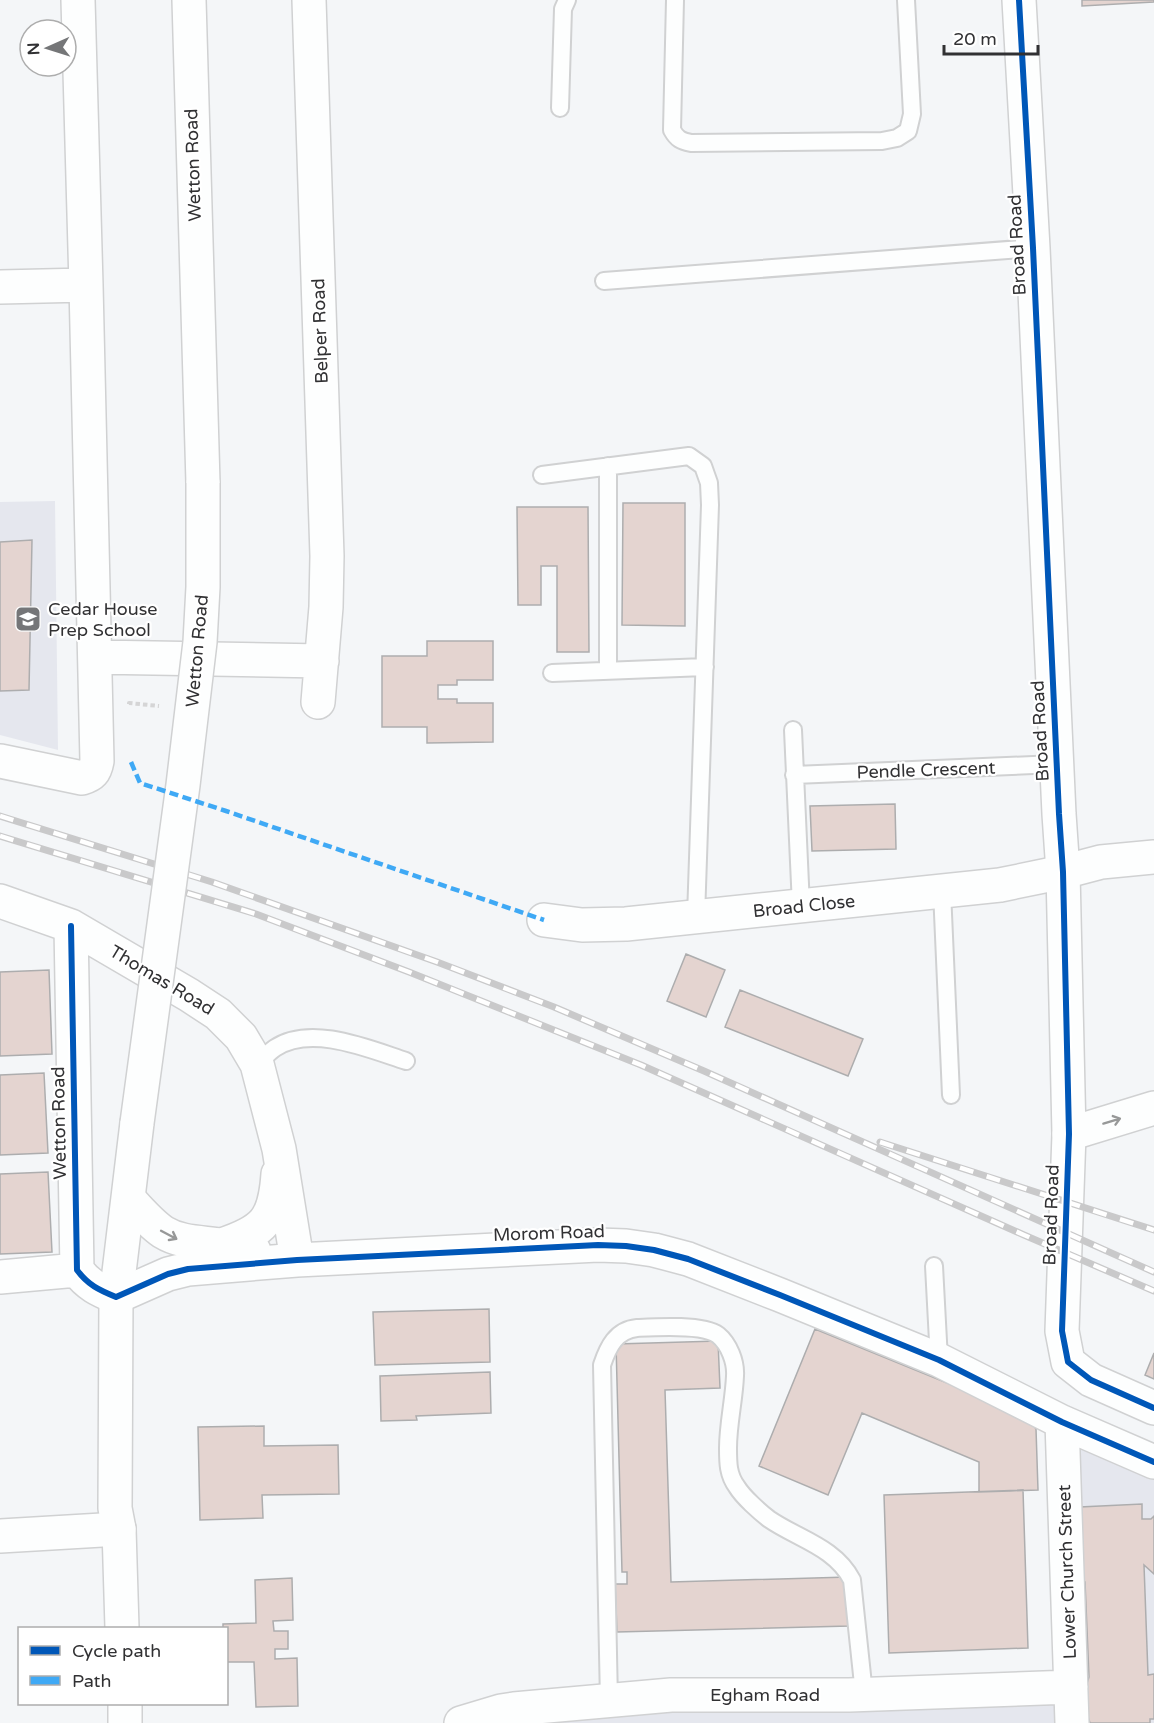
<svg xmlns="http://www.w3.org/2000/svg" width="1154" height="1723" font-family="'Varela Round',sans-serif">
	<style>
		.built { fill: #e5e7ee }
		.building { fill: #e4d4d0; stroke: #adadae; stroke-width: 1.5 }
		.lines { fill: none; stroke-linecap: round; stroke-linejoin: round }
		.service-casing { stroke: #d0d1d2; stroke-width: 20 }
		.minor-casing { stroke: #d0d1d2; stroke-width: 36 }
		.tertiary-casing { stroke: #d0d1d2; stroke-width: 36 }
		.secondary-casing { stroke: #d0d1d2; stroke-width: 36 }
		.path { stroke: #d5d5d6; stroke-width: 4; stroke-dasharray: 4.5 3; stroke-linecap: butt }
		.service { stroke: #fdfefe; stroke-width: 16 }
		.minor { stroke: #fdfefe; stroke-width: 33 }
		.tertiary { stroke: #fdfefe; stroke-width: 33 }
		.secondary { stroke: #fdfefe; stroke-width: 33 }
		.rail-casing { stroke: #c9c9ca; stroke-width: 7 }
		.rail { stroke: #fff; stroke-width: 4.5; stroke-dasharray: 14; stroke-linecap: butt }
		.secondary-bridge-casing { stroke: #d0d1d2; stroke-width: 36; stroke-linecap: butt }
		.secondary-bridge { stroke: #fdfefe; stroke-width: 33 }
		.quiet { stroke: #3fa9f5; stroke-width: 4.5; stroke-dasharray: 9 4.5; stroke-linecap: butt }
		.cycleway-casing { stroke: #fff; stroke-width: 10 }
		.cycleway { stroke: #0057b8; stroke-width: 6 }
		.oneway { stroke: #979898 }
		.labels { text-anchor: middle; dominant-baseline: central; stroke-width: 4.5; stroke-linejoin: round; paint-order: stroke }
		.street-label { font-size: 18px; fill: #313133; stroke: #fff }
		.poi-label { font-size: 18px; fill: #313133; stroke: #fff; text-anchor: start }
	</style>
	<rect width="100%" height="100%" fill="#f4f6f8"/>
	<path class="built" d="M55,501L58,750L0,735V502Z
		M1062,1422L1154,1462V1723H461L1070,1687Z"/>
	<path class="building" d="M1082,0H1154V2L1082,6Z
		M623,503H685V626L622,625Z
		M517,507H588L589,652H557V566H541V605H518Z
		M32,540L29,690L0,691V542Z
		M427,641H493V680H457V685H438V699H457V703H493V742L427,743V727H382V656H427Z
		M895,804L896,849L812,851L810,806Z
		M686,954L725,970L706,1017L667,1001Z
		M49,970L52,1054L0,1056V972Z
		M740,990L863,1039L848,1076L725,1027Z
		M44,1073L48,1153L0,1155V1075Z
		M48,1172L52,1252L0,1254V1174Z
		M489,1309L490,1362L375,1365L373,1312Z
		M815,1329L1028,1416L1036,1429L1038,1490L979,1492V1462L862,1413L828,1495L759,1466Z
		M718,1341L720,1388L665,1390L671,1582L848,1577L849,1626L617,1632L615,1584H627V1572H622L616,1344Z
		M1154,1353V1379L1145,1375Z
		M490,1372L491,1413L416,1416L417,1420L381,1421L380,1376Z
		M264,1426V1446L338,1445L339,1494L262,1495L263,1518L200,1520L198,1427Z
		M1023,1490L1028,1648L889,1653L884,1495Z
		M1142,1504V1519H1151L1154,1516V1574L1144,1565L1148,1675L1154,1674V1719H1150V1723H1090L1084,1704V1694L1089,1677L1085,1582H1083L1080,1507Z
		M292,1578L293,1620L273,1621L274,1631H288V1649H275V1659L297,1658L298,1706L256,1707L254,1662H226V1628H223V1624L256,1623L255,1580Z"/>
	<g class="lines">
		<g class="service-casing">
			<path id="service" d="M675,0L672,130C677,139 681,141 691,143L882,141L897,138L908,131L912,114L906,0
				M560,108L563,9L567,0
				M604,281L1033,248
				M542,475L689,456L703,466L709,483L710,505L696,917
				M608,671V466
				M552,673L705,667
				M793,730L801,906
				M794,775L1057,764
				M942,891L951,1095
				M257,1064C263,1059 269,1052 275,1048C311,1024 369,1049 406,1061
				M934,1266L939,1360
				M609,1701L602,1365C608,1347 616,1330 637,1328C656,1327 703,1324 718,1335C729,1344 736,1362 735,1376C734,1400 728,1424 728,1448C728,1463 728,1475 737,1487C743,1497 760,1512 769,1519C798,1539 835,1547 852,1580L864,1694"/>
		</g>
		<g class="minor-casing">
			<path id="minor" d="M309,0L327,556L326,607L318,702
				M0,287L86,285
				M95,657L322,661
				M0,761L82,778C92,775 95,772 97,761L86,285L78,0
				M0,901L71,926L189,995L218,1014L241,1037L257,1064L279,1149L297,1260
				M544,920L582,925L626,924L1000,885L1063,872
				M71,926L77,1270C88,1285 99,1290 116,1297L168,1274L188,1269L297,1260L598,1245L626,1246L654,1250L688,1259L780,1295L939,1360L1062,1422L1154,1462
				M1069,1134L1154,1108
				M129,1199C139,1210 150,1223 163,1232C181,1243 200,1242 221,1245C232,1246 243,1249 254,1251
				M222,1245C264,1231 275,1220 278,1174
				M0,1277L77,1270
				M1062,1422L1072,1723
				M0,1536L119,1529
				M461,1723L501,1711L514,1709L671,1695H849L1071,1687"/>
		</g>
		<g class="tertiary-casing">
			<path id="tertiary" d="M1019,0L1033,248L1059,814L1063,872L1069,1134L1062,1331L1068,1362L1091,1380L1154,1408
				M1063,872L1101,862L1154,857"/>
		</g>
		<g class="secondary-casing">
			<path id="secondary" d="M189,0L203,483
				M122,1628L119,1529L115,1508L116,1297L137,1123
				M125,1704V1723"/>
		</g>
		<path class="path" d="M129,704V703L159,706"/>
		<use href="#service" class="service"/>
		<use href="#minor" class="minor"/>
		<use href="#tertiary" class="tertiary"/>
		<use href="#secondary" class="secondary"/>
		<g class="rail-casing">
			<path id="rail" d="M0,816L212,882L437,962L554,1007L704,1071L1154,1272
				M0,836L256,914L409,972L641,1065L1024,1235L1154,1291
				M880,1142L1154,1230"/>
		</g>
		<use href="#rail" class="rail"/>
		<g class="secondary-bridge-casing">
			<path id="secondary-bridge" d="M137,1123L183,785L200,642L203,587V483"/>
		</g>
		<use href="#secondary-bridge" class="secondary-bridge"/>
		<path class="quiet" d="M131,762L140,783L226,811L544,920"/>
		<g class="cycleway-casing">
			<path id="cycleway" d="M1019,0L1033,248L1059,814L1063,872L1069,1134L1062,1331L1068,1362L1091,1380L1154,1408
				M71,926L77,1270C88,1285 99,1290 116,1297L168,1274L188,1269L297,1260L598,1245L626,1246L654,1250L688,1259L780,1295L939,1360L1062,1422L1154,1462"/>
		</g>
		<use href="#cycleway" class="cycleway"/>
	</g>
	<defs><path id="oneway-shaft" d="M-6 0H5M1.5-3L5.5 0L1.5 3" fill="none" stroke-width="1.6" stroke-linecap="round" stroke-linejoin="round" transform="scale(1.5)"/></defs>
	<g class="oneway">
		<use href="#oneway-shaft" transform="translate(1112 1121) rotate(-17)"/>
		<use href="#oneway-shaft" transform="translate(169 1235) rotate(28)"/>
	</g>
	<defs>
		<g id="school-square" transform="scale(1.35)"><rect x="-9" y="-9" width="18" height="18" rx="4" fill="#757678" stroke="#fff"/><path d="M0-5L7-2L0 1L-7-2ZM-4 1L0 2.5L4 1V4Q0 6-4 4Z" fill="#fff"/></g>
	</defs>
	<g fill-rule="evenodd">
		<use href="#school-square" x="28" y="619"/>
	</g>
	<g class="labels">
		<g class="street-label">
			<text transform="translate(193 165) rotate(-92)">Wetton Road</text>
			<text transform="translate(1017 245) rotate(-93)">Broad Road</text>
			<text transform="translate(320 331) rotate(-92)">Belper Road</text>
			<text transform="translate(197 651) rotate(-85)">Wetton Road</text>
			<text transform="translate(1040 731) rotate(-93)">Broad Road</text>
			<text transform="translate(926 770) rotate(-2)">Pendle Crescent</text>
			<text transform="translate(804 906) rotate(-6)">Broad Close</text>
			<text transform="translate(162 980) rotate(31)">Thomas Road</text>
			<text transform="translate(59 1123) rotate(-91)">Wetton Road</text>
			<text transform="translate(1051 1215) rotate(-88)">Broad Road</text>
			<text transform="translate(549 1233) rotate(-2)">Morom Road</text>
			<text transform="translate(1067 1572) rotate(-92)">Lower Church Street</text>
			<text x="765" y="1695">Egham Road</text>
		</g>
		<g class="poi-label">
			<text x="48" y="609">Cedar House<tspan x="48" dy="21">Prep School</tspan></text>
		</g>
	</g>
	<rect x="18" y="1627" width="210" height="78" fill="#ffffff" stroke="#adadad" stroke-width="1.5"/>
	<rect x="30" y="1646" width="30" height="9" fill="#0057b8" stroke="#adadad" stroke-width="1.5"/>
	<text x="72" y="1657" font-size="18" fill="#313133">Cycle path</text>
	<rect x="30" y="1676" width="30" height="9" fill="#3fa9f5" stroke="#adadad" stroke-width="1.5"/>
	<text x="72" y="1687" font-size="18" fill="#313133">Path</text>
	<g transform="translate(48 48) rotate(267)"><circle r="28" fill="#ffffff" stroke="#adadad" stroke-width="1.5"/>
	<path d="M0-4.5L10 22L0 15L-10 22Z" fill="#757678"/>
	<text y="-9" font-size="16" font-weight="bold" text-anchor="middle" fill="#313133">N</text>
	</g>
	<path d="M944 45v9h94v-9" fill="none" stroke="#313133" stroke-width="3"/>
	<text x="953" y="45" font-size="18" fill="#313133" stroke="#ffffff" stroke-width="4.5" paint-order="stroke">20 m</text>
</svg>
